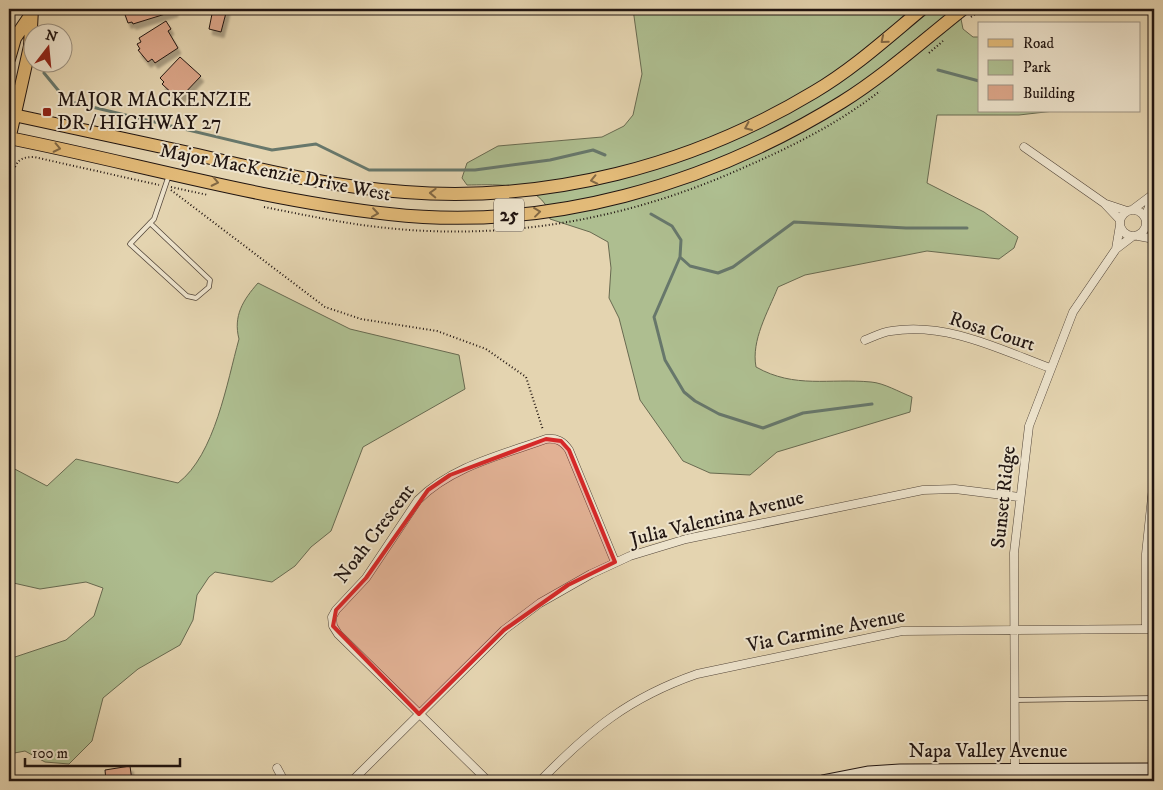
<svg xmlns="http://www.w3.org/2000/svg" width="1163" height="790" font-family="'IM FELL DW Pica',serif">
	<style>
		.green { fill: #aebe90; stroke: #686a50 }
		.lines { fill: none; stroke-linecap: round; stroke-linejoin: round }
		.stream { stroke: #67776b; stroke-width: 3 }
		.building { fill: #dba588; stroke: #211511; filter: url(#shadow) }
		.lane-casing { stroke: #524539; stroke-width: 5.5 }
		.street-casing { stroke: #524539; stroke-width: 9 }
		.secondary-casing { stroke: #211511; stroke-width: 13 }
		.primary-casing { stroke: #211511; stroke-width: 14 }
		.path { stroke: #211511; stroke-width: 2; stroke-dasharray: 1 2.5; stroke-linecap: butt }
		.lane { stroke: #ede3cc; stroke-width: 4 }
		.street { stroke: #ede3cc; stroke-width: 8 }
		.secondary { stroke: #ede3cc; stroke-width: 11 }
		.primary { stroke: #e2ba78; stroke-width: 12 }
		.oneway { stroke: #826844 }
		.marked { fill: #d62828; fill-opacity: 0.2; stroke: #d62828; stroke-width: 4; stroke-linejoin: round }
		.poi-dot { fill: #8f2418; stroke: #ede3cc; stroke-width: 2 }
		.labels { text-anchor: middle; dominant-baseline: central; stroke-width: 4; stroke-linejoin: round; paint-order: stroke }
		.shield { fill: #ede3cc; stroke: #5e5349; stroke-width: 1 }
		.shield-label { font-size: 19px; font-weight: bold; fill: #211511 }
		.poi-label { font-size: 20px; fill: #211511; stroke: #ede3cc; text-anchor: start }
		.street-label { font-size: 20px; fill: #211511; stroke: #ede3cc }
	</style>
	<defs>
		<filter id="shadow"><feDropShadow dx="3" dy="5.5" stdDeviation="1" flood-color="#0004"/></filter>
	</defs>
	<rect width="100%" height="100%" fill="#e4d4b0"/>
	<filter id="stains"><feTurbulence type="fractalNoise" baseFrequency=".004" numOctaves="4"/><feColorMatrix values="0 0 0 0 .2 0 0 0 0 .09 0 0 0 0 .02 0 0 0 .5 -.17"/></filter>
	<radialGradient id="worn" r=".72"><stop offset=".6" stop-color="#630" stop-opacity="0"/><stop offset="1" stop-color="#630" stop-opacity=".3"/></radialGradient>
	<path class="green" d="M633,9H959L963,29L973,37H979V111H1054L1019,115H937L927,183L984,212L1018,237L1014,248L999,259L927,251L805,275L778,287C768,312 751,340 756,367C795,389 829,378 871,382C884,383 899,392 912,397L910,412L777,452L750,475L710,473L683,461L640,400L619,318L609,298L611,268L608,242L590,232L550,219C549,215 548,208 545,204C529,181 491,185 467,185L462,178L467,163L498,146L602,137L624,126L633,115L642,74Z
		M258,283L350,329L459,355L465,389L363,447L331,531L311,547L295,566L272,582L215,572L209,577L197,595L193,620L180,645L138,669L103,698L92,741L69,764L45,762L25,751L9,754V659L66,640L94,616L103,588L86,582L40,589L9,582V466L47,486L76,459L178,483C215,455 227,382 239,339C233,316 243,300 258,283Z"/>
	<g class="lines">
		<path class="stream" d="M938,70L979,81
			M44,73L67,101L272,150L316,144L369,170H475L550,160L593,150L605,155
			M651,214L672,226L681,240L680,257L654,317L665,360L684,392L695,401L719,414L763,428L803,413L872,404
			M680,257L690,266L718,273L733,267L794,222L906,228H967"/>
	</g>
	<path class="building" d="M123,9H175V11L133,24L132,22L128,23Z
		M213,9H227L221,32L209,29Z
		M166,21L171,29L168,31L178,48L155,63L152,59L148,62L138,50L140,49L137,44L141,42L139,38Z
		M180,57L201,76L181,97L177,94L175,96L162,84L164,82L160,78Z
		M130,766L132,781H106L105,770Z"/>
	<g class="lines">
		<g class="lane-casing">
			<path id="lane" d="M150,223L210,280L209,287L196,298L187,296L130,244L154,219L169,175
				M1015,700L1154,698"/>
		</g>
		<g class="street-casing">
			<path id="street" d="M1024,147L1104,203L1120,220
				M1106,204L1127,211
				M1120 223a13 13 0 1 1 26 0a13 13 0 1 1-26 0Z
				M1132,210L1152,195
				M1145,218L1154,192
				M1147,223L1154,233
				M1138,236L1154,239
				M1116,249L1120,225
				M865,340C873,337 882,332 891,331C947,322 999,349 1050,368
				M1146,629V554L1154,478
				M277,768L284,781
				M1015,770L1014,553L1029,426L1073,312L1116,249L1133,236
				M352,781L504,630L540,603L591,574L630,556L686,539L923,490L955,489L1019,497
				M488,781L338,634L333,626L332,617L336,610L366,578L418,500C452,466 502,455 546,439C557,438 563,441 569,450L615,562
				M540,781C590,730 628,698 697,674L902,631L1154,629"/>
		</g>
		<g class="secondary-casing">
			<path id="secondary" d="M823,781L869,772L900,770L1154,769"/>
		</g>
		<g class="primary-casing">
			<path id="primary" d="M9,59L15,38L30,16
				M9,114C67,127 126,139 185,152C257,169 330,187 405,192C548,203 691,166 814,92C853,69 887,38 922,9
				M9,138C135,163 261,200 389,214C547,232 708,185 842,102C885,75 924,40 963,9
				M9,140L30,46L32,9"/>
		</g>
		<path class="path" d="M971,17L982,9
			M929,53L943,41
			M15,167C19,158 25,157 34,157L159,185
			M171,187L208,195
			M171,190L325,307L361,319L437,331L486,349L526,377L543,430
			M264,207C305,215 346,224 387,228C512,241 632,218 745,167C793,146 839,123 880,91"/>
		<use href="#lane" class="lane"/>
		<use href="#street" class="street"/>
		<use href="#secondary" class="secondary"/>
		<use href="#primary" class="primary"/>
	</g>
	<defs><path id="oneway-chevron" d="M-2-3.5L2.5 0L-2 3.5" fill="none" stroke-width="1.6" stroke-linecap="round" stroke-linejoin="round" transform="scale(1.25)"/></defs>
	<g class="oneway">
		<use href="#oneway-chevron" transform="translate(884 40) rotate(140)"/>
		<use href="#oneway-chevron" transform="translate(748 127) rotate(156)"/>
		<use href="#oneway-chevron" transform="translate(57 148) rotate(12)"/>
		<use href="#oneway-chevron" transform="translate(594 180) rotate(168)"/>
		<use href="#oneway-chevron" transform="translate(215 182) rotate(12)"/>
		<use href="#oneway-chevron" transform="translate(433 193) rotate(-178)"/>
		<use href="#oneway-chevron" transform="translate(537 212) rotate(-7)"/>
		<use href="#oneway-chevron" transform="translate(375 213) rotate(8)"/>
	</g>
	<path class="marked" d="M546,439L561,441L569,450L615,562L568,585L504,630L419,714L333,626L336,610L366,578L428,490L450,475Z"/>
	<rect class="poi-dot" x="42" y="107" width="10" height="10" rx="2.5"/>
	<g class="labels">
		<rect class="shield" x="494" y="198.5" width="30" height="33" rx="4"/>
		<g class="shield-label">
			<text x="509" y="215">25</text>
		</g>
		<g class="poi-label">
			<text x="57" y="100">MAJOR MACKENZIE<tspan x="57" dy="23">DR / HIGHWAY 27</tspan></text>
		</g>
		<g class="street-label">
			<text transform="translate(275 173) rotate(11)">Major MacKenzie Drive West</text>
			<text transform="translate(992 332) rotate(18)">Rosa Court</text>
			<text transform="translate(1004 497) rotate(-84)">Sunset Ridge</text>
			<text transform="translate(717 519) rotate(-14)">Julia Valentina Avenue</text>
			<text transform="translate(375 534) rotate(-53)">Noah Crescent</text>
			<text transform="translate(826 631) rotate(-11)">Via Carmine Avenue</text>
			<text x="988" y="751">Napa Valley Avenue</text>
		</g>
	</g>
	<rect width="1163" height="790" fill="none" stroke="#e4d4b0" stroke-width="30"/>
	<rect x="10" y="10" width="1143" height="770" fill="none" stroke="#211511" stroke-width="2.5"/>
	<rect x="15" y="15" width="1133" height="760" fill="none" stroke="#211511"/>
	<rect x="978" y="22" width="162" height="90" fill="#ede3cc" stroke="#9b9181"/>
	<rect x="988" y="39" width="25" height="8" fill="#e2ba78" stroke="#9b9181"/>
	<text x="1023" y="48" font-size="15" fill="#211511">Road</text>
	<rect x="988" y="60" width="25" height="15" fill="#aebe90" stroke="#9b9181"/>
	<text x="1023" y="72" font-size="15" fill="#211511">Park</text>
	<rect x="988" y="85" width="25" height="15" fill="#dba588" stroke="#9b9181"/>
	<text x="1023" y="98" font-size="15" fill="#211511">Building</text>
	<g transform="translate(48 48) rotate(16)"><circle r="24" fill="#ede3cc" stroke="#9b9181"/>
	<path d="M0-4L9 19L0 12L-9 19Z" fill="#8f2418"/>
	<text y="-8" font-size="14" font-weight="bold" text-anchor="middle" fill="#211511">N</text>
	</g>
	<path d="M25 758v8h155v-8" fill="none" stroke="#211511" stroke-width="2.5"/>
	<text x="32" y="758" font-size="15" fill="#211511" stroke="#ede3cc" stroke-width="4" paint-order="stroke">100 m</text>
	<rect width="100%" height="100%" filter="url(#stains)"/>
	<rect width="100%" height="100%" fill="url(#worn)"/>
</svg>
